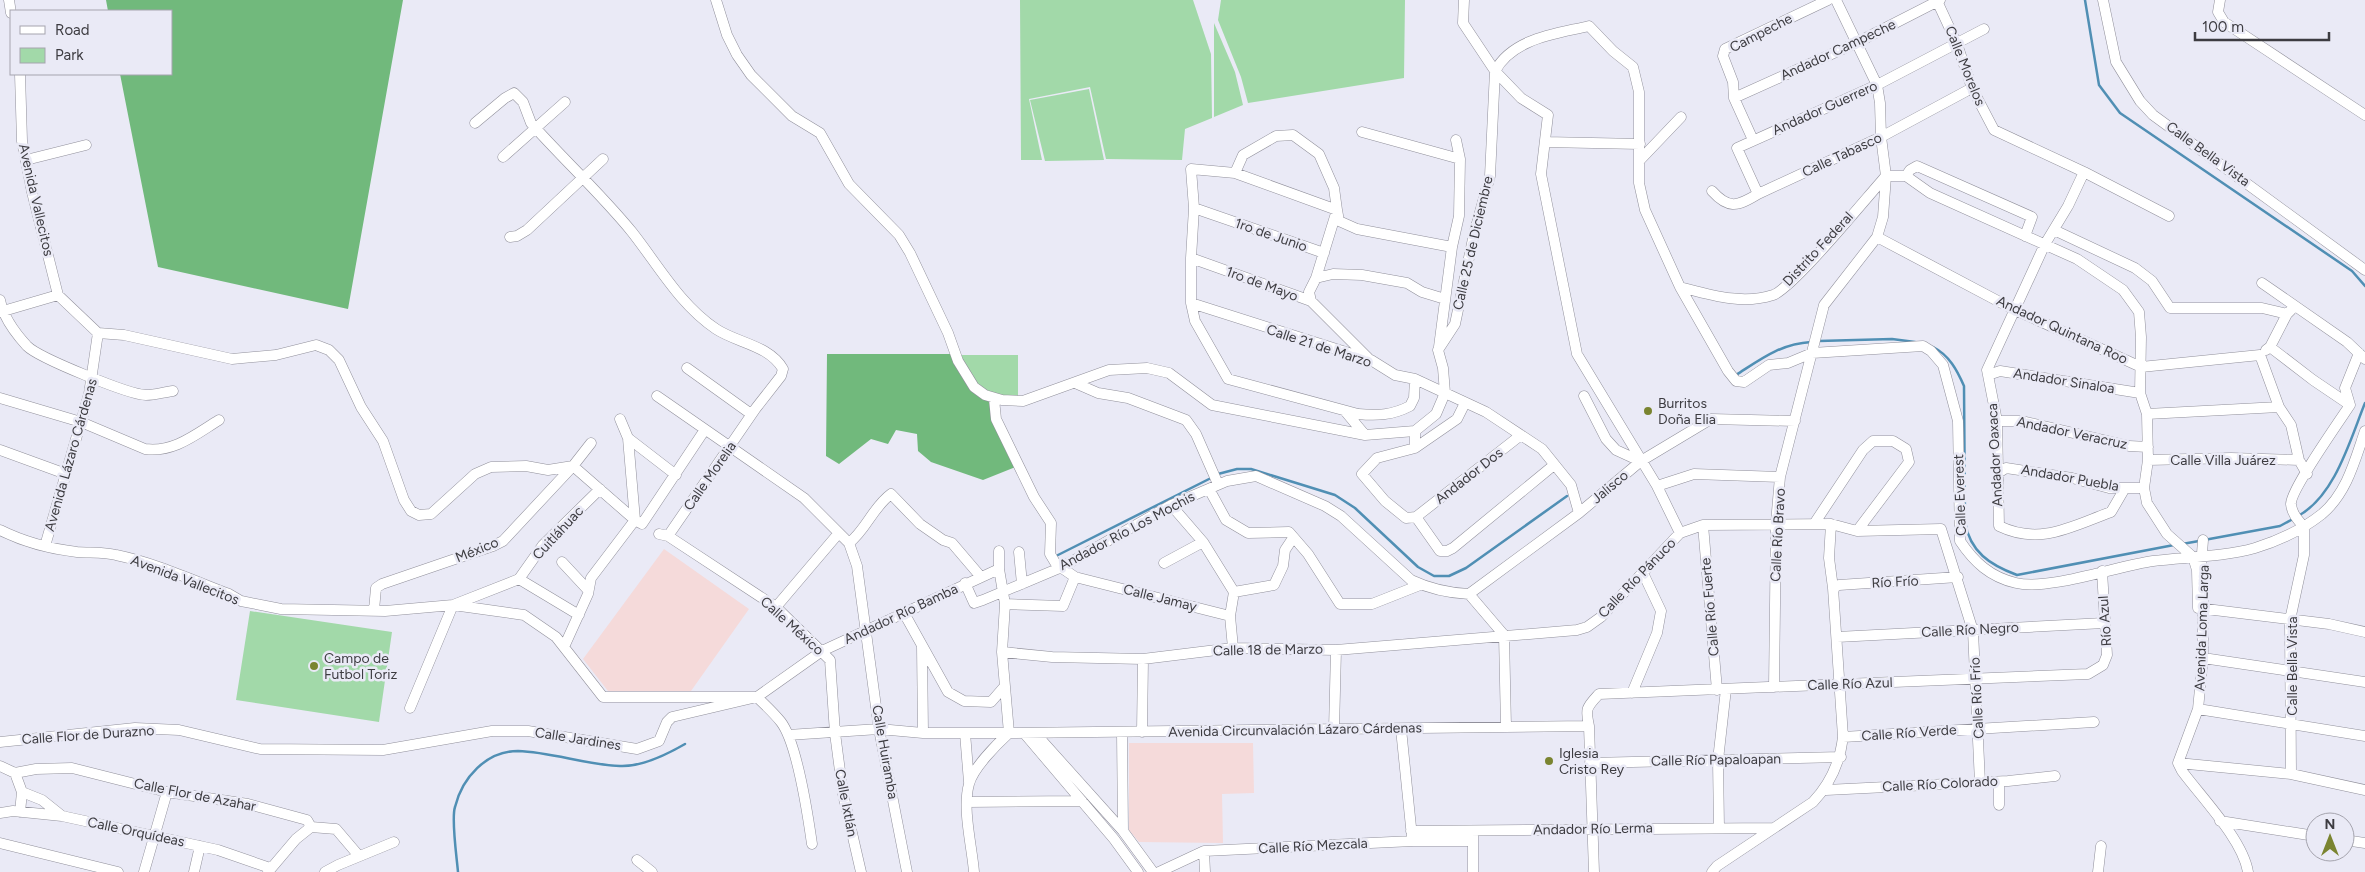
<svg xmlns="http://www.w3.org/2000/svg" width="2365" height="872" font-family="Figtree,sans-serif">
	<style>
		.education { fill: #f5dada }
		.green { fill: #a2d9a9 }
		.forest { fill: #71b97c }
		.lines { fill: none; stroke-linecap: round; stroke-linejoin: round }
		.stream { stroke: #508fb4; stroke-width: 2.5 }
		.minor-casing { stroke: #91909b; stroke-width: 11 }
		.minor { stroke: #fff; stroke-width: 10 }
		.poi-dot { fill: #7a8430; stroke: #eaeaf6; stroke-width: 2 }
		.labels { text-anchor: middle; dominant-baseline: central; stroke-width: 5; stroke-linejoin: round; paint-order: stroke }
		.street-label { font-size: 14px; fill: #3d3c41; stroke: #eaeaf6 }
		.poi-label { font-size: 14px; fill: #3d3c41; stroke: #eaeaf6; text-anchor: start }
	</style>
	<rect width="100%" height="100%" fill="#eaeaf6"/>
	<path class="education" d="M664,549L749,609L691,691H608L583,659Z
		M1129,743H1253L1254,793L1222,794L1223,843L1139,842L1129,830Z"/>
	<path class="green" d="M1020,0H1193L1211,54L1212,118L1185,129L1182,160L1106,159L1090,87L1029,99L1042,160H1021Z
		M1221,0H1405L1404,78L1248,103L1241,77L1218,20Z
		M1214,23L1235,72L1243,105L1214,117Z
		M1089,89L1104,160L1045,161L1030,100Z
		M958,355H1018V400L1003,399L975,386Z
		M250,611L392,632L379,722L236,700Z"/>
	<path class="forest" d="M106,0H403L348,309L158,267L120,74H171V11H108Z
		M827,354H955L968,382L992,400L1018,466L983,480L931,462L918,451L917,434L896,430L888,444L871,439L839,464L826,456Z"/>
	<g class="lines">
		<path class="stream" d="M2085,0L2099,85L2120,113L2352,271L2365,286
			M1819,341L1892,339L1915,342
			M1933,347C1949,355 1957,370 1964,386L1965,522C1970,552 1990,565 2017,575L2174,545
			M1736,375C1761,359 1780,344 1811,342
			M1218,474L1237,469H1251L1335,495L1355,508L1418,567L1434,576H1449L1466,568L1567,496
			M2298,516C2335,496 2350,440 2365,403
			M2204,540L2280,526L2293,519
			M2182,544L2199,541
			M1058,555L1213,477
			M458,872C457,859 451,819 455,807C462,778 486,751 518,751C552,752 586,765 620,766C642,767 666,755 685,744"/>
		<g class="minor-casing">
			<path id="minor" d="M9,0L11,13
				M716,0L727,35L737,55L751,75L792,116L820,133L849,184L899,235L910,253L948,333L958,361L974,387L985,395L1002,400L1023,401L1109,370L1147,368L1169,373L1212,405L1365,435L1415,431L1436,414L1445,393L1443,368L1438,350L1455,324L1474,234L1490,176L1495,71C1513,38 1556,34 1589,26L1613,51L1633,67L1639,92V183L1645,210L1680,287L1728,371L1736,381L1744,382L1769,365L1788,363L1812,353L1923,346L1931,351L1943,365L1958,421L1960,541C1974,562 1990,577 2016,583C2048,591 2117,566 2153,561C2185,557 2224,557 2255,548C2278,541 2303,529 2322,514C2347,493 2355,460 2365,431
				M1464,0L1463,23L1495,71L1521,98L1548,115L1541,174L1577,354L1657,486L1680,533
				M2103,0L2116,62L2140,101L2153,115L2365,270
				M2220,0L2218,12L2224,22L2365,115
				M1937,1L1957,44L1972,88L1994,130L2084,172L2169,216
				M1734,98L1856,43L1940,0
				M475,123L505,98L514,93L523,102L531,123C564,160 601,194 632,232C658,265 680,305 716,329C737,343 769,345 783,369L781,376L756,408L668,536L659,534
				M1362,132L1460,159
				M1753,140L1734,98L1733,82L1723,56L1725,49L1828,0
				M1545,142L1640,144
				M503,157L565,102
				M26,160L86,145
				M1640,160L1681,117
				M2084,172L2068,206L2045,244L1987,370L1997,421L1999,526C2040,546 2072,526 2111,512L2125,488
				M1235,173L1243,155L1276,136L1293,135L1319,154L1334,188L1337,210L1316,278
				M1906,176L1910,170L1917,166L2032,217L2025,236
				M1712,191C1729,210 1738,206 1758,194L1881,137L1972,88
				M1758,194L1737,148L1877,85L1984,29
				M1194,208L1324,253
				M2054,230L2135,268L2152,281L2170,308H2262L2287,314
				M510,237L517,236L527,230L603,159
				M1877,237L2013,309L2141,367L2260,355
				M1191,258L1311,301L1368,358
				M2262,283L2347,342L2365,359
				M1680,287C1711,295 1742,305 1773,295C1793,288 1867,197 1886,176H1906L1930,193L2077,259L2123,290L2139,312L2141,337L2140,393L2147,414L2148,460L2144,488L2147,503L2167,534L2193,557L2197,570L2198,608L2203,540
				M58,295L98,333
				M0,300C3,316 16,334 27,346C39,358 130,395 146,395C155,395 164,392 173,391
				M1311,301L1309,292L1316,278L1333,274L1362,275L1407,283L1422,292L1445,299
				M1191,303L1371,360L1395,375L1415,379L1486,412L1542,449L1571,485L1579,513
				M0,312L58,295L32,192L22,141L20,74
				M1439,347L1452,247L1459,216L1460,159L1456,140
				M2270,347L2313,380L2350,405
				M2266,350L2270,347L2287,314L2291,310
				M2260,355L2279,407L2291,425L2299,460L2307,474
				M687,368L751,414
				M1988,375L2000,371L2140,393
				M1415,379L1414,398L1410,406C1393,415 1377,416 1358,414L1228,379L1195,321L1191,303V258L1194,208L1191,169L1235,173L1337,210L1339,221L1357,229L1452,247
				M1075,383L1098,393L1128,398L1186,420L1196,434L1218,484
				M657,396L804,498L849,543L857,566L879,729L907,872
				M1584,396L1606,439L1616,450L1640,461
				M0,398L81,422L145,449C174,453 196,434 219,420
				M994,399L996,419L1034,497L1051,523L1050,554L1056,564L1075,577L1230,616L1233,648
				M1345,411L1365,435
				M2147,414L2279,407
				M620,419L628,438L635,520
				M1997,421H2022L2129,446L2148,447
				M1415,431V448L1457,419L1465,403
				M628,438L676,475
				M1415,448L1377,458L1362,474L1385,501L1406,518L1416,517L1440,551H1447L1453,548L1554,465
				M0,450L66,474
				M2148,460L2231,458L2299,460
				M573,466L635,520
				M1998,473L2006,468L2072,478L2109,488H2144
				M1657,486L1694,474L1780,477
				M1209,489L1226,520L1248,533L1289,532L1308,554L1340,604H1372L1420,585
				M1171,505L1203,542L1234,592
				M1416,517L1521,435
				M1814,524L1863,450L1873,441H1893L1906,449L1909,462L1857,531
				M1703,525L1717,690
				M2304,527C2298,520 2292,514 2291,504C2290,491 2340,420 2350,405L2345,388L2359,353
				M0,530C24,542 51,549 77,552C90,553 104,552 116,555C155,563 192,580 229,594L241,601L281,609L385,611L453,605L524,615L556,637L603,697H757C765,705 774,713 781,722C797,743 808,816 812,844
				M668,536L776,607L830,660L835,733L843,794L861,872
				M849,543C866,530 873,507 891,494L920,524L943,540L952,543L981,577
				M45,546L89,394L98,333L124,335L232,359L276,355L316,345L329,350L339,360L361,407L383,441L404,500L411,511L419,515L431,514L475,474L491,467L526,466L548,470L573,466
				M1019,552L1022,584
				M562,562L588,590
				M1164,563L1203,542
				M519,579L543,545L600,489
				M519,579L579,615
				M965,583L974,603L983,600L1062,567L1171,505L1227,481L1256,476L1325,506L1341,516L1411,580C1430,589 1448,593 1469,594L1579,513L1641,461L1711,419L1795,421
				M1833,588L1839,585L1958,577
				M1234,592L1274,585L1283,566L1285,550L1293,538
				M1469,594L1504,635L1506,727
				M2203,599V658L2198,709L2178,763L2182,771C2202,798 2243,840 2248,872
				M1005,604L1063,606L1075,577
				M776,607L838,534
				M2198,608L2329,624L2365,632
				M374,610L376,588L382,584L493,546L503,541L573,466L591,443
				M904,613L948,692L964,701L991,702L1004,687
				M1230,616L1234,592
				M1837,637L2104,623
				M922,646L923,733
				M564,647L588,594L591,578L635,520L642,524L704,431
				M1002,652L1052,657L1143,659L1233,648L1336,650L1577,630L1587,627L1601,617L1680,533L1703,525L1831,524L1857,531L1941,529L1973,631L1980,783
				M2203,658L2365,682
				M1774,687L1776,523L1780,477L1824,305L1877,237L1883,217L1886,176L1881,137L1880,103L1877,85L1836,0
				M1632,693L1657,633L1661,611L1643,573
				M410,708L453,605L519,579
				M2198,709L2365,736
				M1401,729L1412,837
				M1334,730L1336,650
				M1122,732L1123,831
				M1142,732L1143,659
				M965,733L969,782
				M1024,733L1114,839L1138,872
				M1035,733L1123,831L1153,872
				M788,735L879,729L923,733H1009L1002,652L1005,604L999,569V551
				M1843,737L2094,722
				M0,742L135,728L179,730L260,749L383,750L492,731H528L637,749L659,741L667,722L672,717L757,697L822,651L999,569
				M1590,763L1841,757
				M2178,763L2291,774L2365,790
				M0,766L15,773L22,792L42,800L62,816
				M15,773L36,769L72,768L167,792L248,804L307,820L311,827
				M2291,774L2290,620L2304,555V527
				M1826,790L2008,781L2055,776
				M967,802L1082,801
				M1999,805V782
				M20,812L22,792
				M0,813L13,811L62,816L218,850L270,868
				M2220,821L2315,836
				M1719,828L1718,760L1726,689
				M1411,831L1774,828
				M1473,836V872
				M2345,840L2365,843
				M0,843L118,872
				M1204,851L1205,872
				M637,860L652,872
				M144,872L167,792
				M194,872L200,846
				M268,872L296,839L311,827L336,829L359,856
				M325,872L338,865L394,842
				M974,872C972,846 962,809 969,784C973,768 997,744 1009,733L1589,726
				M1159,872L1204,851L1413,841H1473
				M1594,872L1589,726C1585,708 1587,707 1599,694L2088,674L2103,665L2107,655L2102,571
				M1712,872L1717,866L1813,802C1831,783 1840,762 1843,737L1833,588L1829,558L1831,524
				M2098,872L2101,846"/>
		</g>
		<use href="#minor" class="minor"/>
	</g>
	<g class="poi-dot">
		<circle cx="1648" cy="411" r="5"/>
		<circle cx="314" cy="666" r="5"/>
		<circle cx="1549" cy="761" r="5"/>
	</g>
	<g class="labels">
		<g class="street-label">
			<text transform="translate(1761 33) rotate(-27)">Campeche</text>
			<text transform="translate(1838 50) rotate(-25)">Andador Campeche</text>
			<text transform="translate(1965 66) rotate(68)">Calle Morelos</text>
			<text transform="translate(1825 108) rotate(-24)">Andador Guerrero</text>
			<text transform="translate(2208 154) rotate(36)">Calle Bella Vista</text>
			<text transform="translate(1842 155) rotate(-25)">Calle Tabasco</text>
			<text transform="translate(36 200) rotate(77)">Avenida Vallecitos</text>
			<text transform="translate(1271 235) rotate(19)">1ro de Junio</text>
			<text transform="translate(1473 243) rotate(-77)">Calle 25 de Diciembre</text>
			<text transform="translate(1818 249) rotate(-47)">Distrito Federal</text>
			<text transform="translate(1262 284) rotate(20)">1ro de Mayo</text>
			<text transform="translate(2062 330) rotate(25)">Andador Quintana Roo</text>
			<text transform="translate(1319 346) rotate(18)">Calle 21 de Marzo</text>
			<text transform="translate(2064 381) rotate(9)">Andador Sinaloa</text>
			<text transform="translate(2072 433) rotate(12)">Andador Veracruz</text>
			<text transform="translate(71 455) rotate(-74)">Avenida Lázaro Cárdenas</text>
			<text transform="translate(1995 455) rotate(-93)">Andador Oaxaca</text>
			<text x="2223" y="460">Calle Villa Juárez</text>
			<text transform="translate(710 476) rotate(-55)">Calle Morelia</text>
			<text transform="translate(1469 476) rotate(-38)">Andador Dos</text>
			<text transform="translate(2070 478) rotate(10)">Andador Puebla</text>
			<text transform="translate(1610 487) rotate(-40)">Jalisco</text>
			<text transform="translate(1960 495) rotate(-92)">Calle Everest</text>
			<text transform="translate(1127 531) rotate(-28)">Andador Río Los Mochis</text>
			<text transform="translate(558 533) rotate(-47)">Cuitláhuac</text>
			<text transform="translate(1778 535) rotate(-87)">Calle Río Bravo</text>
			<text transform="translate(477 550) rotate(-22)">México</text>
			<text transform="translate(1637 578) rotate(-46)">Calle Río Pánuco</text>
			<text transform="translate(185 580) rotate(21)">Avenida Vallecitos</text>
			<text transform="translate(1895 582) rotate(-3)">Río Frío</text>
			<text transform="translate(1160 598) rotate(14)">Calle Jamay</text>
			<text transform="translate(1710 607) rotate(-95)">Calle Río Fuerte</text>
			<text transform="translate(901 614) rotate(-25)">Andador Río Bamba</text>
			<text transform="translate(2105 621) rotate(-94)">Río Azul</text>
			<text transform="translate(792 626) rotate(42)">Calle México</text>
			<text transform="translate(2202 628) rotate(-88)">Avenida Loma Larga</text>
			<text transform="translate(1970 630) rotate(-3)">Calle Río Negro</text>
			<text transform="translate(1268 650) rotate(-1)">Calle 18 de Marzo</text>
			<text transform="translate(2292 666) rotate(-90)">Calle Bella Vista</text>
			<text transform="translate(1850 684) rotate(-2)">Calle Río Azul</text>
			<text transform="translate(1977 698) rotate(-93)">Calle Río Frío</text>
			<text transform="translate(1295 730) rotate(-1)">Avenida Circunvalación Lázaro Cárdenas</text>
			<text transform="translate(1909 733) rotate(-4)">Calle Río Verde</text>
			<text transform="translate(88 735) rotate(-4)">Calle Flor de Durazno</text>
			<text transform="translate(578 739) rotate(9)">Calle Jardines</text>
			<text transform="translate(885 752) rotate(80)">Calle Huiramba</text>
			<text transform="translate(1716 760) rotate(-1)">Calle Río Papaloapan</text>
			<text transform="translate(1940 784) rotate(-3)">Calle Río Colorado</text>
			<text transform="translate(195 795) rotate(11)">Calle Flor de Azahar</text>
			<text transform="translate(846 803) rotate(79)">Calle Ixtlán</text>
			<text transform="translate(1593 829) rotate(-1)">Andador Río Lerma</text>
			<text transform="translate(136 832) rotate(12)">Calle Orquídeas</text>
			<text transform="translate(1313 846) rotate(-3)">Calle Río Mezcala</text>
		</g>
		<g class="poi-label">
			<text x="1658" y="403">Burritos<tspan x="1658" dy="16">Doña Elia</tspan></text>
			<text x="324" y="658">Campo de<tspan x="324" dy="16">Futbol Toriz</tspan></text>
			<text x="1559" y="753">Iglesia<tspan x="1559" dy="16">Cristo Rey</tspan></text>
		</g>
	</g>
	<rect x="10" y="10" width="162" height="65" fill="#eaeaf6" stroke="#a5a4ae"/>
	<rect x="20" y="26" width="25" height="8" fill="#ffffff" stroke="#a5a4ae"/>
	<text x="55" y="35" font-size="15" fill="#3d3c41">Road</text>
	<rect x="20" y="48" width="25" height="15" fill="#a2d9a9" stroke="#a5a4ae"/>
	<text x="55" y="60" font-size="15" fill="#3d3c41">Park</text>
	<g transform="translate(2330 837)"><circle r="24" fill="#eaeaf6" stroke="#a5a4ae"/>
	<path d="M0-4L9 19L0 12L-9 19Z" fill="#7a8430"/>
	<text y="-8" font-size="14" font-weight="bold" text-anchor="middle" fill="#3d3c41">N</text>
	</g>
	<path d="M2195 32v8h134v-8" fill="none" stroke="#3d3c41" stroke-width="2.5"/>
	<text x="2202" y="32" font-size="15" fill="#3d3c41" stroke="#eaeaf6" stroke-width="4" paint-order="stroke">100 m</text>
</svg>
